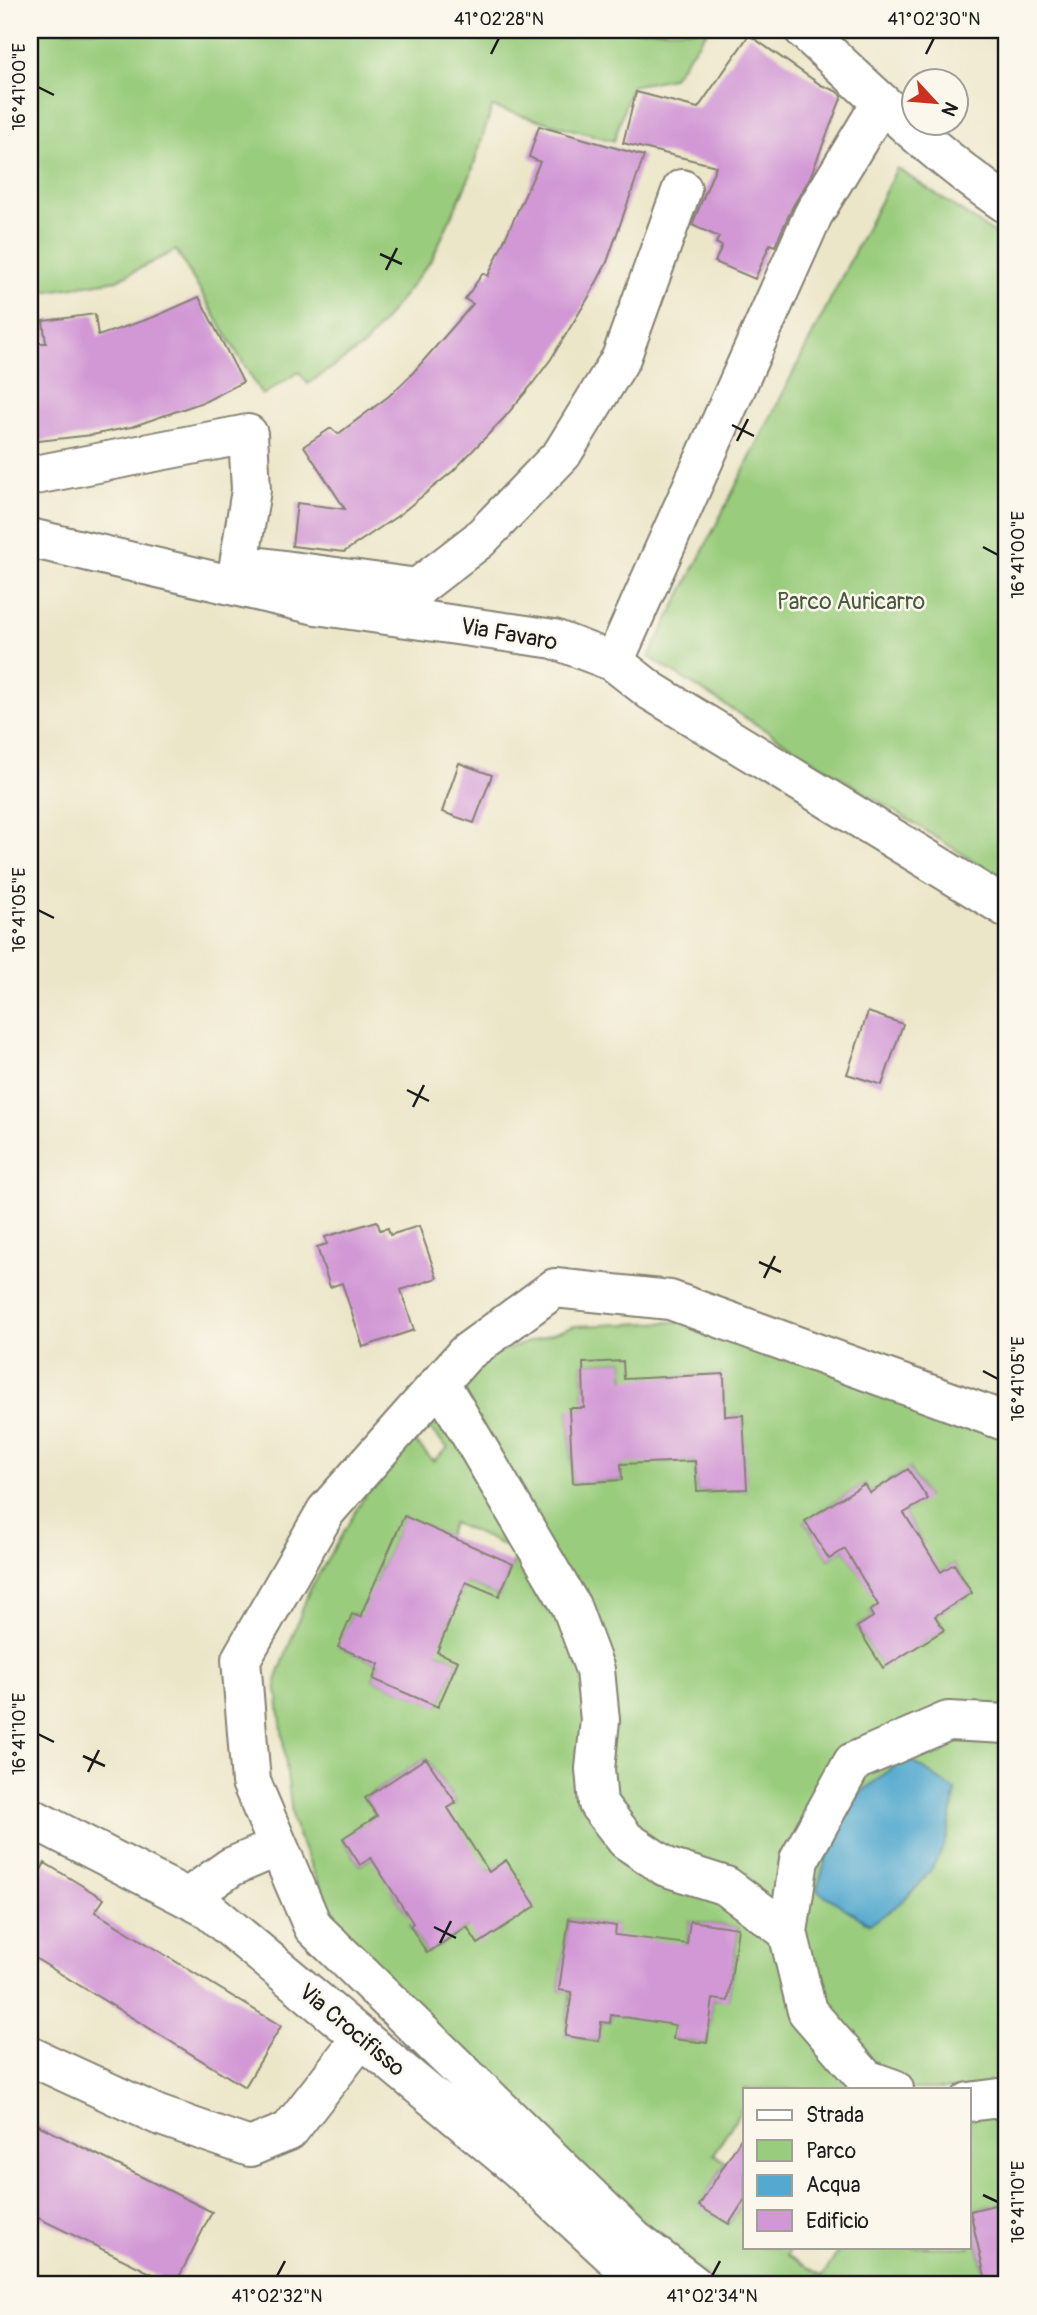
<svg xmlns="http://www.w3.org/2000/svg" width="1037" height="2315" font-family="Pangolin,sans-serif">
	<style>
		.green { fill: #99cc7c; stroke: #5a744c; stroke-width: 2; fill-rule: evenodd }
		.water { fill: #53a9cf; stroke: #386276; stroke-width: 2 }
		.building { fill: #d298d5 }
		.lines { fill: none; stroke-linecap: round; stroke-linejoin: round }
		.minor-casing { stroke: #848172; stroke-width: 42 }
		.minor { stroke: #fff; stroke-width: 38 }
		.ticks { fill: none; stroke: #1c1c1c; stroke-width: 2.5 }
		.labels { text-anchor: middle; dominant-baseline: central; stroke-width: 5; stroke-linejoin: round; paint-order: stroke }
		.park-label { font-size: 23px; fill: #485a3e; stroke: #fbf7ec }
		.street-label { font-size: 23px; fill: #1c1c1c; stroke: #fbf7ec }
		.neatline { fill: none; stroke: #1c1c1c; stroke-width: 2.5 }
		.ticks-label { font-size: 18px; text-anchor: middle; fill: #1c1c1c }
	</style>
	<rect width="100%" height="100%" fill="#fbf7ec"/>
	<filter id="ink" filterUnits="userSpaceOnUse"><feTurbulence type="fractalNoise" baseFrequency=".0143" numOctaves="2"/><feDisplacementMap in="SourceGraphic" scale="14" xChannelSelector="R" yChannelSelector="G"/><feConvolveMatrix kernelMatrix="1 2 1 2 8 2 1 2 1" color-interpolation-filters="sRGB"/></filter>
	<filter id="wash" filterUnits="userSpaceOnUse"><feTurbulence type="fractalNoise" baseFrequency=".00686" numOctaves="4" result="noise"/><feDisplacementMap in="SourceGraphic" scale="28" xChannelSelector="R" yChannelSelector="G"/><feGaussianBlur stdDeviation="1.57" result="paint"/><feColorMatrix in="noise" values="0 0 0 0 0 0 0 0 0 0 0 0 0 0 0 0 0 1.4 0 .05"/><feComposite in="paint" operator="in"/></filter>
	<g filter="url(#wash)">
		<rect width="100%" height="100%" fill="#ece6c9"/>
		<path class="green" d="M30,30H708L672,78L631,86L614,141L492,107L471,174L432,259L365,345L308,384L299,372L262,395L176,250L117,280L30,294Z
			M897,168L1007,242V882L649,657Z
			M701,1321L1007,1431V2202L970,2211L984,2273L974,2275L977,2285H718L623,2213L336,1926L293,1823L276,1681L309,1591L394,1446L491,1355L575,1326ZM623,1361L625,1383L683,1376L723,1374L725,1416L742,1415L746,1489L697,1491L695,1461L660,1462V1444L620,1446L621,1480L573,1483L569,1409L584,1408L583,1363ZM424,1423L448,1448L433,1461L411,1437ZM909,1469L927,1498L904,1513L923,1543L911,1550L929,1579L954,1564L972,1593L935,1616L944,1630L883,1667L857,1627L873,1617L870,1611L879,1604L845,1549L829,1559L805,1521L864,1484L870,1492ZM404,1517L447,1536L453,1523L518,1551L499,1596L466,1582L450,1620L430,1649L458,1661L438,1706L373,1679L379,1664L339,1647L352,1614L370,1621L375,1583ZM426,1758L456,1803L439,1814L489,1872L506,1861L467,1927L427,1953L410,1926L425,1915L420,1908L408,1915L393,1892L385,1849L360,1865L343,1839L377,1816L365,1798ZM569,1919L616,1926L613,1947L687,1944L690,1921L738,1928L728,2000L713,1999L707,2043L674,2039L676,2017L611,2015L610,2023L601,2022L598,2041L565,2036L571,1991L559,1990ZM745,2089H969V2247H841L823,2276L787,2255L792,2247H745V2205L742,2203L729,2224L700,2205L726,2162L714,2154L745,2104Z"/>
		<path class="water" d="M907,1757L956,1791C952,1808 950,1828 944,1845C931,1879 900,1907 869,1924L817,1890L837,1819L852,1799Z"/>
		<g id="blocks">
			<path class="building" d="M749,35L821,85L836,91L842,96L809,180L793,206L775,246L770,244L755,279L715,262L722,246L716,243L719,237L692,225L716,166L623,143L636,92L698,108Z
				M539,126L644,156L607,262L590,295L551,359L530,387L505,417L453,471L399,515L344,552L292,546L297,503L345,509L304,446L331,428L338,434L389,396L410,376L473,304L465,299L483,273L488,276L540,162L529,157Z
				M199,297L243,382L206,401L131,427L92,435L30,442V343H46L43,321L95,314L98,336L154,317Z
				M459,763L492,775L474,823L442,812Z
				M868,1012L903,1024L882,1085L847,1074Z
				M377,1221L380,1230L388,1228L390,1235L419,1226L437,1278L401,1290L414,1330L363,1347L342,1283L330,1287L317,1247L327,1244L325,1237Z
				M623,1361L624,1379L724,1374L725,1416L743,1415L747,1489L697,1491L695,1461L621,1464L622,1480L573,1483L569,1408H584L583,1363Z
				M908,1469L928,1499L904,1513L941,1572L954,1564L972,1593L935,1616L944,1630L883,1668L857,1627L873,1617L870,1611L878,1605L845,1549L829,1559L805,1521L864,1484L870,1493Z
				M404,1516L513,1564L499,1596L466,1582L437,1652L458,1661L438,1707L373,1679L379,1664L338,1647L352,1614L360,1617Z
				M426,1758L456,1803L448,1808L489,1872L506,1860L536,1906L478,1944L467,1927L427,1953L410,1926L413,1923L371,1858L360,1865L343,1838L377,1816L365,1798Z
				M45,1863L104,1899L95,1912L281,2026L245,2087L30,1955V1888Z
				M569,1919L616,1926L615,1935L687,1944L690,1921L738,1928L728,2001L713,1999L707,2043L673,2039L675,2025L611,2015L610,2023L601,2022L599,2041L565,2036L572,1992L559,1990Z
				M30,2121L212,2212L175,2285L30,2214Z
				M745,2132V2199L729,2224L699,2206Z
				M1007,2202V2285H987L970,2211Z"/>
		</g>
	</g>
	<g filter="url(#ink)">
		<use href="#blocks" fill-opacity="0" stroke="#848172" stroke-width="2"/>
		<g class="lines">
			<g class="minor-casing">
				<path id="minor" d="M804,30C869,91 933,154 1007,204
					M30,476L248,434L251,490L239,564L418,588
					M30,538L316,605L554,639L614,662L651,691L1007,908
					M399,602L479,540L562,454L621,358L682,189
					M614,662L813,215L881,103
					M440,1383L571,1606L595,1670L600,1720L595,1769L598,1804L626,1840L666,1867L726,1886L788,1932
					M30,1817L205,1907L520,2170L644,2285
					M187,1898L231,1867L278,1847
					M30,2056L158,2115L250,2147L289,2131L361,2038
					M894,2089L866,2079L807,2011L788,1932L799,1860L853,1762L948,1721L1007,1724
					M969,2102L1007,2097
					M694,2285L635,2240L313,1927L251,1782L241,1659L326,1511L466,1353L555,1288L670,1300L1007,1422"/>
			</g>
			<use href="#minor" class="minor"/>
		</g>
	</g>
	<path class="ticks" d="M491,54L499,38M926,54L934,38M38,87L54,95M380,254L402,264M386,270L397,248M732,425L754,436M737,441L748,419M983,547L998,555M38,910L54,918M407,1090L429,1101M413,1107L424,1085M759,1262L781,1272M764,1278L775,1256M983,1371L998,1379M38,1734L54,1742M83,1756L105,1766M88,1772L99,1750M434,1927L456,1938M440,1943L451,1921M983,2195L998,2202M277,2276L285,2261M712,2276L720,2261"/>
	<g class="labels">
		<g class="park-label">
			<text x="851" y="601">Parco Auricarro</text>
		</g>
		<g class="street-label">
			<text transform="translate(509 634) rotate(10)">Via Favaro</text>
			<text transform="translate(352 2030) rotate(40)">Via Crocifisso</text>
		</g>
	</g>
	<rect width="1037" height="2315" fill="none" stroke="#fbf7ec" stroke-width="77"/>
	<rect x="743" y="2088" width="228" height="161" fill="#fbf7ec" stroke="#a29f99" stroke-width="2"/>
	<rect x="757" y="2110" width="35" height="10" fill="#ffffff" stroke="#a29f99" stroke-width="2"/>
	<text x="806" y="2122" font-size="21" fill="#1c1c1c">Strada</text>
	<rect x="757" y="2140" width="35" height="21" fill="#99cc7c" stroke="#a29f99" stroke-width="2"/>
	<text x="806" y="2158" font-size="21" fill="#1c1c1c">Parco</text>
	<rect x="757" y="2175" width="35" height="21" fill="#53a9cf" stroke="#a29f99" stroke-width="2"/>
	<text x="806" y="2192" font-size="21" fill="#1c1c1c">Acqua</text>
	<rect x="757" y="2210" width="35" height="21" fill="#d298d5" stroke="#a29f99" stroke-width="2"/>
	<text x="806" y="2228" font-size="21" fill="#1c1c1c">Edificio</text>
	<g transform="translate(935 102) rotate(116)"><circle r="33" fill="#fbf7ec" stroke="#a29f99" stroke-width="2"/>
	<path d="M0-5L12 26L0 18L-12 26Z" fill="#c8321e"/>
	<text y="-10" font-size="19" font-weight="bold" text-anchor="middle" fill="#1c1c1c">N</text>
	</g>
	<rect x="38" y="38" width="960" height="2238" class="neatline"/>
	<g class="ticks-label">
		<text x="499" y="25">41°02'28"N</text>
		<text x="934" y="25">41°02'30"N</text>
		<text transform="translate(19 87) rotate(-90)" y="6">16°41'00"E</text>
		<text transform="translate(1018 555) rotate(-90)" y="6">16°41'00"E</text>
		<text transform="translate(19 910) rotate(-90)" y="6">16°41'05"E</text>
		<text transform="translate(1018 1379) rotate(-90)" y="6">16°41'05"E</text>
		<text transform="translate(19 1734) rotate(-90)" y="6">16°41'10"E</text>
		<text transform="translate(1018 2202) rotate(-90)" y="6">16°41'10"E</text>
		<text x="277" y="2302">41°02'32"N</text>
		<text x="712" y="2302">41°02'34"N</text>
	</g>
</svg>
